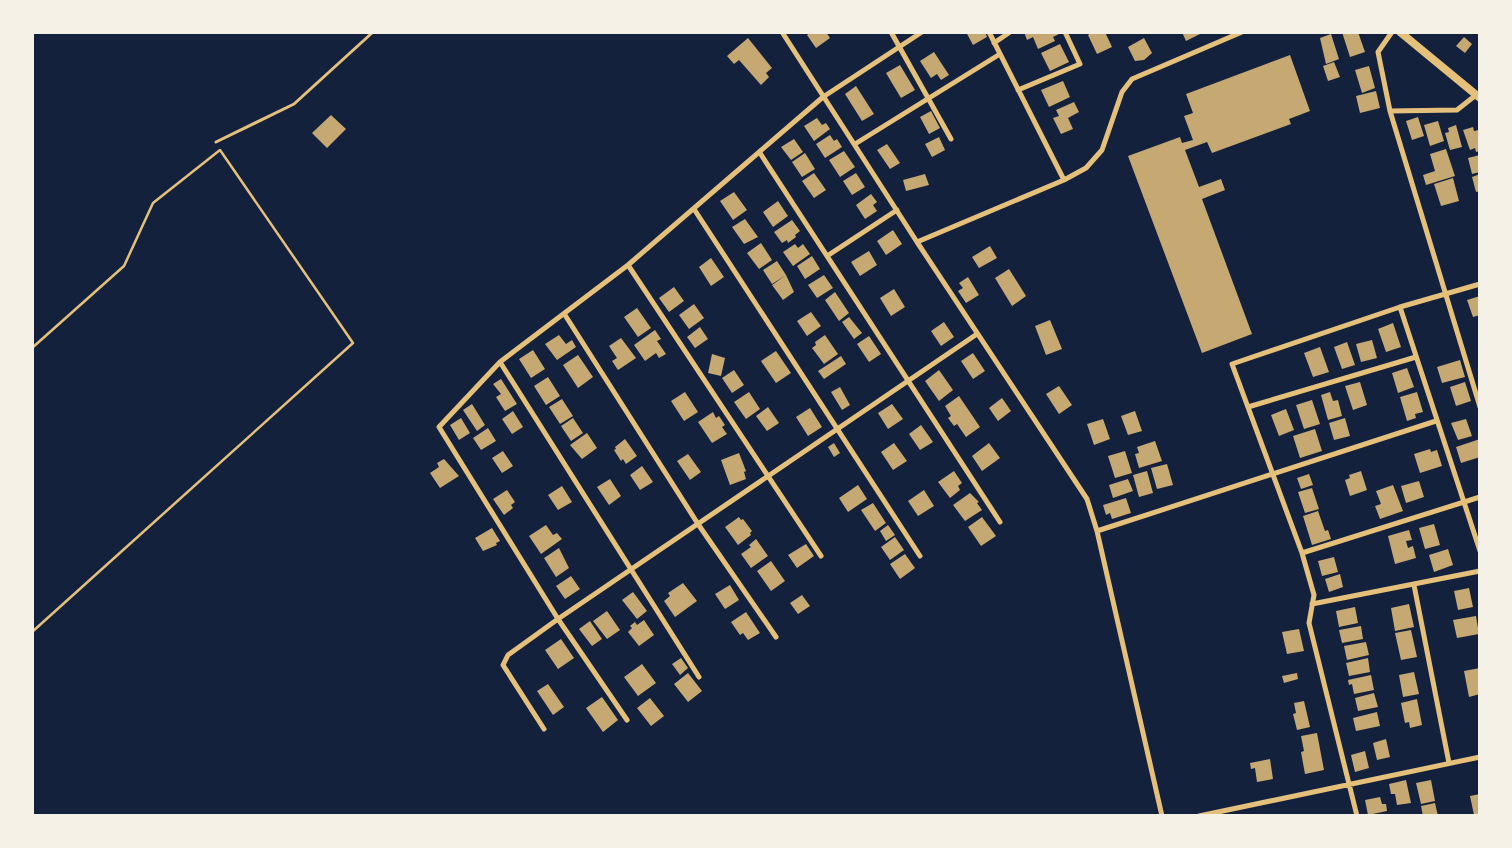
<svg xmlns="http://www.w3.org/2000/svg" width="1512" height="848" font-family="Poppins,sans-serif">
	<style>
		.building { fill: #c6a872 }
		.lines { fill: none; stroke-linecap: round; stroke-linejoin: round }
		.path { stroke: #e5c07b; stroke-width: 2.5 }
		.service { stroke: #e5c07b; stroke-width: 3 }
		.minor { stroke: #e5c07b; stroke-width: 5 }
		.tertiary { stroke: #e5c07b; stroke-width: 8 }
	</style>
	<rect width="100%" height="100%" fill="#14213d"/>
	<path class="building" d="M811,32H826L830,38L816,48L807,35Z
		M966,32H985L987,37L973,45Z
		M1024,32H1058L1059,34L1053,37L1055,41L1038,49L1033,37L1027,40Z
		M1092,32H1105L1112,47L1097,54L1088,35Z
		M1182,32H1204L1186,41Z
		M1342,32H1358L1365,52L1350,57Z
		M1331,34L1339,59L1326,64L1320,38Z
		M1464,37L1472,44L1465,53L1456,46Z
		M748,38L772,68L766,73L769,77L761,85L739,60L734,64L727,56Z
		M1144,38L1152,53L1144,60L1135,61L1128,47Z
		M1060,44L1069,62L1050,71L1041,53Z
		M934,52L949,75L941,80L937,74L931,78L920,61Z
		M1290,55L1310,111L1289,119L1291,124L1212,153L1207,142L1185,150L1199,187L1221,179L1225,190L1202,199L1252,334L1202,353L1128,156L1180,137L1182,143L1193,140L1184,116L1193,113L1186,94Z
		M1334,62L1340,77L1328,81L1323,66Z
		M900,65L915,90L901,98L886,73Z
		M1369,66L1375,88L1362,93L1355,70Z
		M1063,81L1070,97L1049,107L1041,90Z
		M856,86L874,114L862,121L845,94Z
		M1376,91L1380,108L1360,113L1356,96Z
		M1074,102L1079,112L1068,118L1073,129L1061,134L1053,118L1059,116L1056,110Z
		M931,111L940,128L929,134L920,117Z
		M331,115L346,129L327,148L312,133Z
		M1418,117L1424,136L1412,140L1406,121Z
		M817,118L822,125L826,123L830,129L814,141L804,126Z
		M1438,121L1444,141L1430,146L1424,125Z
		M1456,125L1462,147L1450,150L1445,133L1449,132L1448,128Z
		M1473,127L1474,131L1479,130L1480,132V151L1476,152L1475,148L1470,150L1463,130Z
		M830,135L834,141L837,139L842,147L825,158L816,144Z
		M939,137L945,150L932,157L925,144Z
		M794,139L803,152L791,160L781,147Z
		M887,144L900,163L890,169L877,150Z
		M1446,149L1455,176L1426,185L1423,175L1435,171L1430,154Z
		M844,151L855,167L840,177L829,160Z
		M805,153L815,169L802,177L792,162Z
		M1480,155V172L1472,174L1468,158Z
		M814,173L826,190L814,198L802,181Z
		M856,173L865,187L852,195L843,181Z
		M925,174L929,185L906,191L903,180Z
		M1480,174V191L1476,192L1472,177Z
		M1453,178L1459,201L1441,206L1434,184Z
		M734,192L747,210L733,220L720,201Z
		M871,194L877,202L873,205L877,211L865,219L856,205Z
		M778,201L788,216L773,227L763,212Z
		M745,219L758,237L744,244L732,227Z
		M792,220L800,231L795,235L796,237L788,243L787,240L782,243L774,232Z
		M893,230L902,244L886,255L877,241Z
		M761,243L772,260L759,269L747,253Z
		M795,244L798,248L803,244L810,254L793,266L783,252Z
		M990,246L997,258L979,268L972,257Z
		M869,251L877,265L860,276L851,262Z
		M812,256L820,269L805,279L797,266Z
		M711,258L724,277L711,286L699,267Z
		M777,261L786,275L772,284L763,270Z
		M1009,269L1026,296L1012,306L995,278Z
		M786,275L794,292L783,300L772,285Z
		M824,275L833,288L817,298L808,285Z
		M968,277L979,295L966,303L958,291L963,288L959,283Z
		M674,287L684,301L669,312L659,298Z
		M894,289L905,307L891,316L880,298Z
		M835,292L849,313L839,321L825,300Z
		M1480,296V315L1473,317L1467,300Z
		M694,304L704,318L689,329L679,315Z
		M637,308L651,328L638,337L624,317Z
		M811,312L821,326L807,336L797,321Z
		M849,317L862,333L854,339L842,322Z
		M1050,320L1062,349L1046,355L1035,326Z
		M944,322L954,337L941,346L931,331Z
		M1393,323L1401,347L1386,352L1378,329Z
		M700,327L708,339L695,348L687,337Z
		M655,330L661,339L657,341L666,354L659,358L656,353L645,361L634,345Z
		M559,335L566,344L572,340L576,347L557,360L545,344Z
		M825,335L838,354L824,364L812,348L816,345L815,342Z
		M869,336L881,354L869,362L857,344Z
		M621,338L636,358L618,370L612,361L617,358L609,346Z
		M1372,340L1377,358L1361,362L1356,344Z
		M1347,342L1355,365L1342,369L1334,347Z
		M1320,347L1329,372L1313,377L1304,353Z
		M533,350L545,369L531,378L519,359Z
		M776,351L791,373L776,383L761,361Z
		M973,353L985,371L973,379L961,361Z
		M712,354L725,358L721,376L708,373Z
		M578,355L593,377L578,388L563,365Z
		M841,356L846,364L824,379L818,371Z
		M1460,360L1465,377L1442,383L1437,367Z
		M1407,368L1414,387L1398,393L1392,373Z
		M734,370L744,385L732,393L722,378Z
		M939,370L953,390L939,401L925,381Z
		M548,377L560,396L546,405L534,386Z
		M501,379L517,404L505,411L496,397L501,394L493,384Z
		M1360,382L1367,405L1353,410L1345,386Z
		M1465,382L1471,401L1456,406L1450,387Z
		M1059,386L1072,405L1059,414L1046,394Z
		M840,387L850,405L842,410L831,392Z
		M685,392L698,412L684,421L671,401Z
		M749,392L760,409L746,419L734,402Z
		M1330,392L1333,401L1338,400L1342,416L1328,420L1321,395Z
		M1417,392L1423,412L1415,414L1416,418L1407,421L1400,397Z
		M959,396L980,427L966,437L957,424L954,426L948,418L951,416L945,406Z
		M1002,398L1011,411L998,421L989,408Z
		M562,399L573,416L560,424L549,407Z
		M1312,400L1320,424L1304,429L1296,405Z
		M472,404L485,425L477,431L463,410Z
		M892,404L903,419L888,429L878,413Z
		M768,407L779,423L767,431L756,416Z
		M810,408L822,427L808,436L796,417Z
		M1286,409L1294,430L1279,436L1271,415Z
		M513,411L523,427L512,434L502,419Z
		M1135,411L1142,431L1128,435L1121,416Z
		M713,412L716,418L719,416L725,425L722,427L727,434L712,443L698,422Z
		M461,418L470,433L459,440L450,425Z
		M573,418L583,433L571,441L561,426Z
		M1345,418L1350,436L1334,440L1329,423Z
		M1103,419L1110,439L1094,445L1087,424Z
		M1466,419L1472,436L1458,440L1451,423Z
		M921,425L933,442L920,450L909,434Z
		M488,428L496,441L481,450L473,438Z
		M1315,429L1322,451L1300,458L1293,436Z
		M587,433L597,448L582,459L570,445Z
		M625,439L637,456L626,464L623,459L621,461L614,450L616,449L615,447Z
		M1480,439V457L1461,463L1456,447Z
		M1155,441L1162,461L1139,468L1135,454L1139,453L1137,447Z
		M834,443L840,453L834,457L828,447Z
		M894,443L907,461L893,470L881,452Z
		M989,443L1000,458L982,471L972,456Z
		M1430,449L1431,452L1437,450L1442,466L1420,473L1414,454Z
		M503,451L513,466L502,473L492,458Z
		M1125,451L1132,473L1115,478L1108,456Z
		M739,453L746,471L744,472L746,479L730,485L721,460Z
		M688,454L701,472L690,480L677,461Z
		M444,459L459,476L440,488L430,473L439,467L437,463Z
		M1167,464L1173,485L1157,489L1151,468Z
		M642,466L653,482L640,490L630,475Z
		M954,471L962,483L958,486L960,490L950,498L938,482Z
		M1147,471L1153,493L1139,497L1133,475Z
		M1361,471L1367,490L1350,496L1345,480L1350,478L1349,475Z
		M1309,474L1313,485L1301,489L1297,478Z
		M610,479L621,496L609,505L597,487Z
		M1128,479L1133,491L1113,498L1109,485Z
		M1419,481L1424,497L1406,503L1401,486Z
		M858,485L867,499L848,512L839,498Z
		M1393,485L1403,511L1380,519L1375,506L1381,504L1376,491Z
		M562,486L572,502L558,510L548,495Z
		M1312,488L1319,509L1305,513L1298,492Z
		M507,490L515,502L511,505L513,508L504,515L493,499Z
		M924,490L934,506L918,516L908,501Z
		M970,493L979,502L977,503L982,510L965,521L953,505Z
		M1126,498L1131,513L1112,519L1110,513L1106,515L1103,505Z
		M873,503L886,523L875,531L861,510Z
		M1318,511L1325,531L1328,530L1331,539L1312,545L1303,516Z
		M739,517L741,520L743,519L752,531L750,533L751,535L738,545L725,527Z
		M982,517L996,536L981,546L968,527Z
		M1434,524L1440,545L1425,549L1419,528Z
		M546,525L553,535L557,533L562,539L541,554L529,536Z
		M888,525L895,535L886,541L880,531Z
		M492,528L500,541L496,543L497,545L483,551L475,538Z
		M1409,530L1412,540L1406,541L1408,548L1413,546L1416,558L1395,564L1388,536Z
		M895,537L904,550L890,560L881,547Z
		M756,539L768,556L751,568L741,554L751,547L749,545Z
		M806,544L814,556L797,568L788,555Z
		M559,548L569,568L556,577L544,558Z
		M1448,549L1453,565L1434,572L1429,555Z
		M905,554L915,568L900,579L890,564Z
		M1334,557L1338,572L1322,576L1318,561Z
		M771,561L785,581L771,591L757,571Z
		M1340,574L1343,587L1329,592L1325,579Z
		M571,576L580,589L565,599L556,586Z
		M683,583L697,601L675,617L664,601L670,596L668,593Z
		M730,585L739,600L725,609L715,594Z
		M1469,588L1473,607L1458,610L1454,591Z
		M633,592L647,611L637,619L622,600Z
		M802,595L810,606L798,614L790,603Z
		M1409,604L1414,627L1395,631L1391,608Z
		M1355,607L1358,623L1339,627L1336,611Z
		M607,611L620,630L607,639L593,621Z
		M746,612L760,633L748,640L743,633L740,635L731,622Z
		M1476,616L1479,634L1457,638L1453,620Z
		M644,620L654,635L639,646L628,632L632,628L630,626L635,622L637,625Z
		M590,621L602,639L592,646L579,629Z
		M1361,626L1363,639L1342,643L1339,630Z
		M1299,629L1304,651L1287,654L1282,632Z
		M1411,630L1417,657L1401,660L1395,633Z
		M561,639L574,658L558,669L545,650Z
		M1366,642L1369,655L1347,660L1344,646Z
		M681,658L688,668L680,675L672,664Z
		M1368,658L1370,672L1349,676L1346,663Z
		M642,664L656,683L638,696L624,677Z
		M1480,668V694L1469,697L1464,671Z
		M1414,672L1419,694L1403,697L1399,675Z
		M688,673L702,691L688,702L674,684Z
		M1297,673L1298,679L1284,683L1282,676Z
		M1371,675L1374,690L1354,694L1352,684L1349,685L1348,680Z
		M548,684L564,707L553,715L537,691Z
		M1374,693L1378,707L1358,711L1355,698Z
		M602,697L618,720L603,732L586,708Z
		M650,698L664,716L651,726L637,708Z
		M1417,699L1422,725L1410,728L1409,722L1405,723L1401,703Z
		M1304,701L1310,727L1297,730L1293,714L1296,713L1294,703Z
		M1377,712L1380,726L1356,731L1353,718Z
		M1317,733L1324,770L1305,774L1301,752L1304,751L1301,736Z
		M1386,739L1390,757L1377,760L1373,743Z
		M1365,751L1369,768L1355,772L1351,755Z
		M1270,759L1273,779L1257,782L1255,768L1251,769L1250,763Z
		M1406,780L1411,803L1397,805L1395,794H1391L1389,784Z
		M1431,780L1435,801L1421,804L1416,783Z
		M1480,794V814L1474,815L1470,796Z
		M1380,797L1382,804H1386L1387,811L1368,815L1365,800Z
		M1435,803L1438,816H1423L1421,806Z"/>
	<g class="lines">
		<path class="path" d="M32,348L124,266L153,203L220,150L353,343L32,632"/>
		<path class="service" d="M216,142L294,104L373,32"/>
		<path class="minor" d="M782,32L917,242L1064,180L1086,168L1102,150L1122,92L1132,79L1242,32
			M891,32L951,139
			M922,32L823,97L628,265L500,362L439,427L558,619L977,334
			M989,32L1064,180
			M1392,32L1378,52L1390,111L1480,407
			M994,43L1010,32
			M1018,90L1080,64L1065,32
			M1390,111L1457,110L1476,95
			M855,144L1000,54
			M760,153L1000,522
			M694,209L920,556
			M917,242L1087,499L1097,531L1162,816
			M827,256L897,210
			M628,265L821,556
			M1400,307L1480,551
			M565,315L698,524L776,637
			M500,362L699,677
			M1248,407L1416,357
			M1097,531L1436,421
			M1302,553L1480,497
			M1414,585L1449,763
			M1312,604L1480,571
			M544,729L503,665L508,655L558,619L627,720
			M1199,816L1480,757
			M1357,816L1309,623L1314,595L1302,553L1232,364L1400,307L1480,284"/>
		<path class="tertiary" d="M1400,32L1480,98"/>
	</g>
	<rect width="1512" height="848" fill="none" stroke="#f6f1e7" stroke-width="68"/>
</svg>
